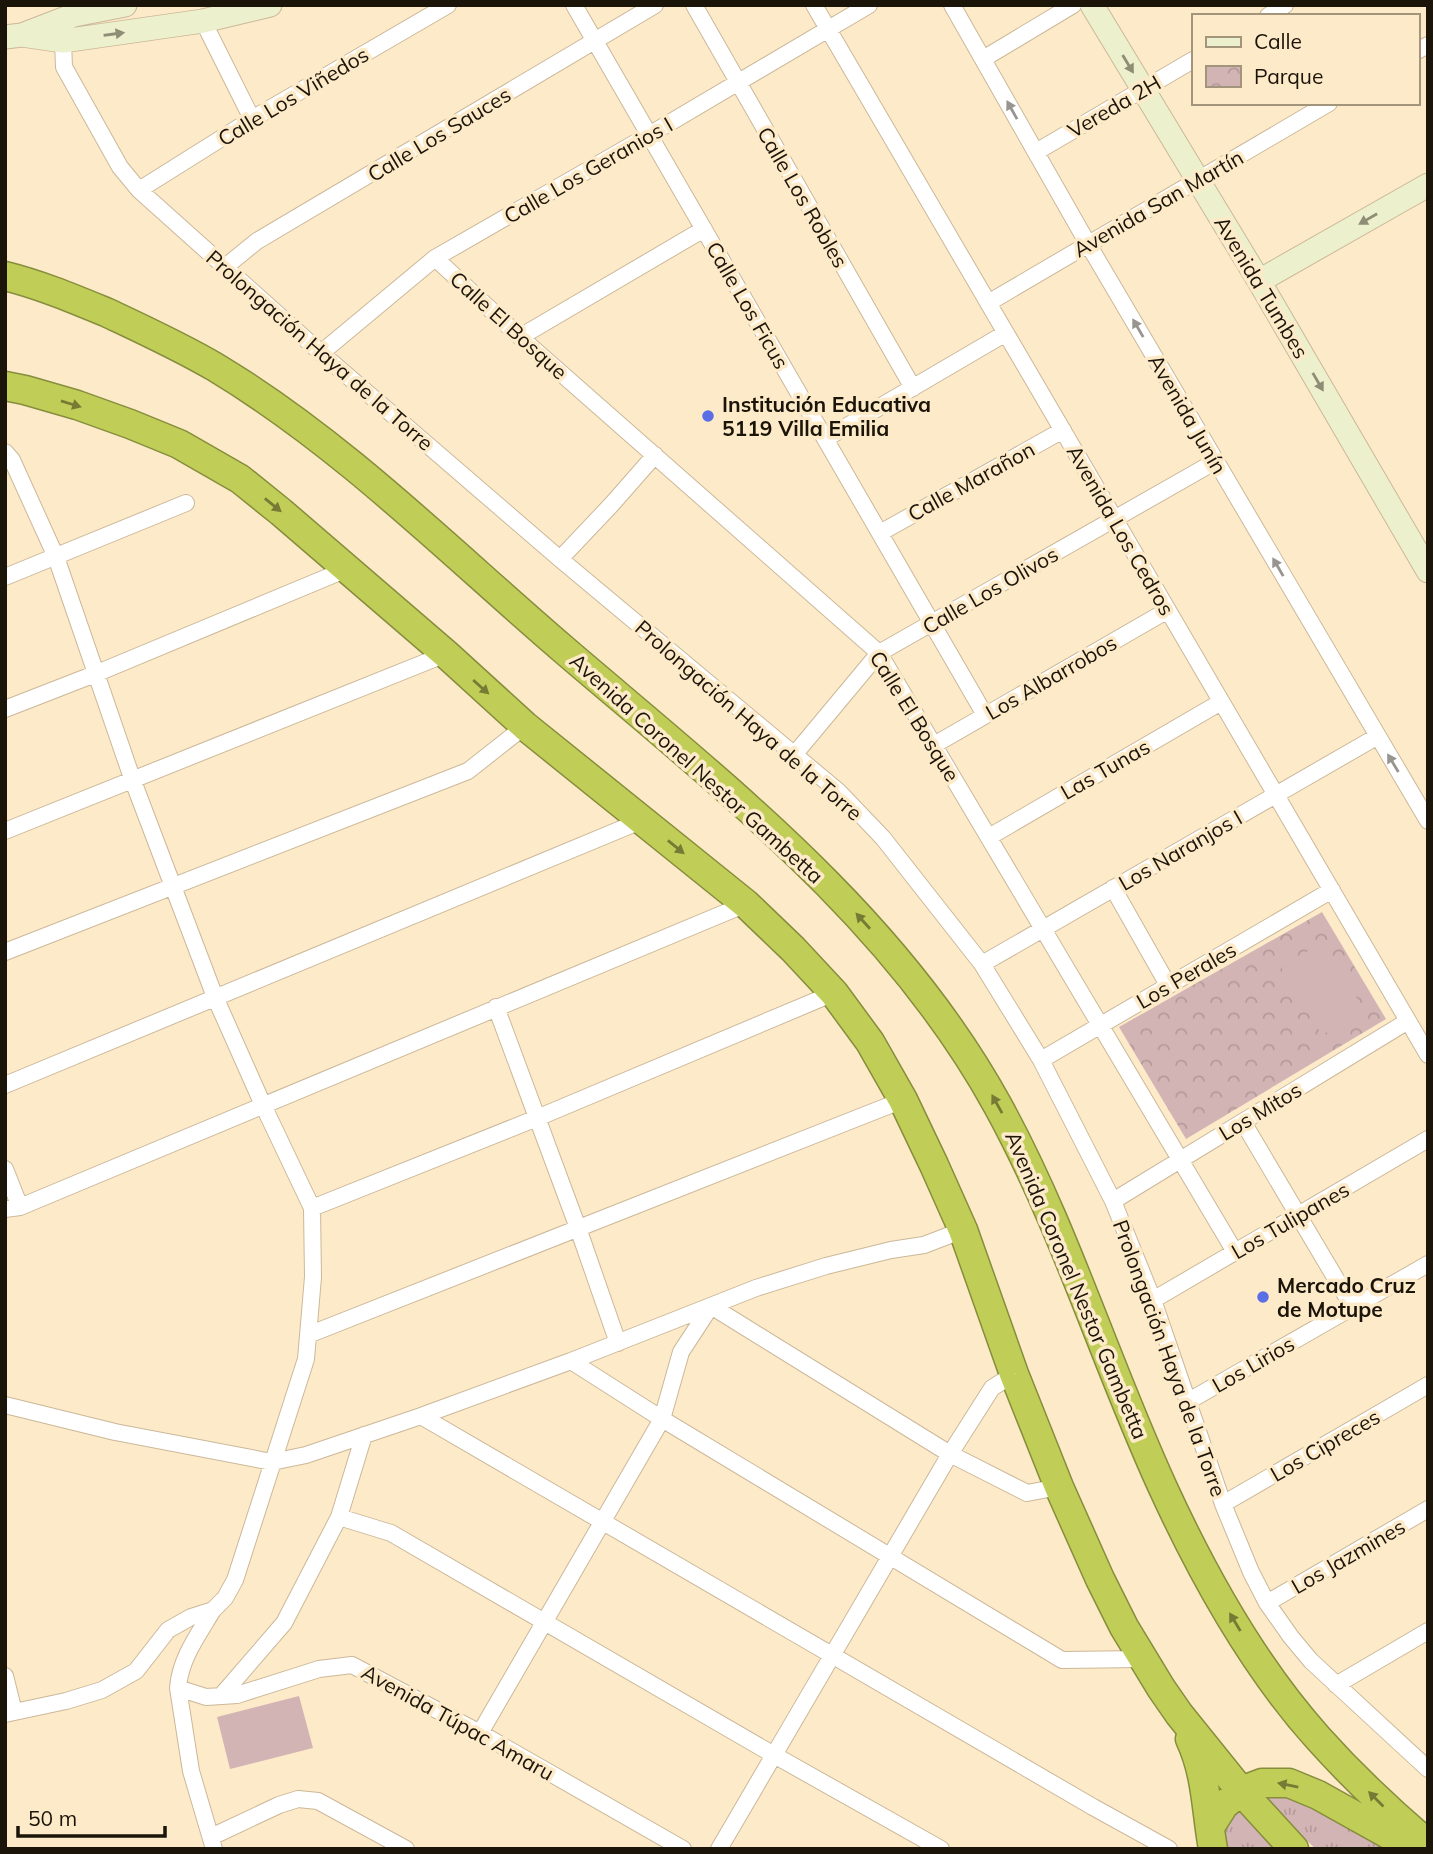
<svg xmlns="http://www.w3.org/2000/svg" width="1433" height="1854" font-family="Mulish,sans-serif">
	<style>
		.grass { fill: url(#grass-tufts) }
		.park { fill: url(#park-crowns) }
		.pitch { fill: #d3b4b5 }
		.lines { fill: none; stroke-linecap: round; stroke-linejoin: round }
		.street-casing { stroke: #cbb899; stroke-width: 18 }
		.secondary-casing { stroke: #cbb899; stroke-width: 25 }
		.highway-casing { stroke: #868d3c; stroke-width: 31 }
		.street { stroke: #fff; stroke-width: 16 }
		.secondary { stroke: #ecf0cd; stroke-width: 23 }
		.highway { stroke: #c0ce57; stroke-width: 28 }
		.oneway { fill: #8e8d75 }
		.oneway2 { fill: #989590 }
		.oneway3 { fill: #767a34 }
		.poi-dot { fill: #5a6ee5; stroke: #fdeac9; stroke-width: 2.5 }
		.labels { text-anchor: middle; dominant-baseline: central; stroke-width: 7; stroke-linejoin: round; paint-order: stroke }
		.street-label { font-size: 21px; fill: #1b1409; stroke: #fdeac9 }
		.poi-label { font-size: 21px; font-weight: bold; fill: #1b1409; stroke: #fdeac9; text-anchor: start }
	</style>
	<defs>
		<pattern id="grass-tufts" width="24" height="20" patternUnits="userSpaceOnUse" patternTransform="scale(1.75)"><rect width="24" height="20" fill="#d3b4b5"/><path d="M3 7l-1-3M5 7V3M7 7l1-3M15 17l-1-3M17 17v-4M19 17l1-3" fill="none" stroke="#b59a9a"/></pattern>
		<pattern id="park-crowns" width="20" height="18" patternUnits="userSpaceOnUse" patternTransform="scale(1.75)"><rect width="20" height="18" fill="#d3b4b5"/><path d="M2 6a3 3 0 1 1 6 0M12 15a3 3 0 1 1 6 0" fill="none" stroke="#b59a9a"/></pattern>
	</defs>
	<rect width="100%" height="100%" fill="#fdeac9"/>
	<path class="grass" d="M1293,1792L1387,1849H1316L1257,1795Z
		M1243,1807L1286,1849H1224C1224,1825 1225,1823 1243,1807Z"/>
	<path class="park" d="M1322,912L1386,1019L1186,1139L1119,1027Z"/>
	<path class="pitch" d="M1323,942L1364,1010L1322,1035L1281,967Z
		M299,1696L313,1748L230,1769L217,1717Z"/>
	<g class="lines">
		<g class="street-casing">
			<path id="street" d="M574,5L985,715
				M694,5L913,388
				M814,5L1428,1055
				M952,5L1088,244L1428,821
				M1268,16L1285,5
				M203,21L252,119
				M63,41L64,67L120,167L139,190L321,353L560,559L839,792L883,838L982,964L1041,1060L1113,1201L1153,1300L1223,1504L1251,1572L1267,1603L1291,1637L1311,1661L1428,1769
				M1417,51L1428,45
				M983,59L1073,5
				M1036,152L1193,60
				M139,190L252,119L448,5
				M435,258L520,337L879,653L1235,1252
				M225,267L257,241L655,5
				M988,303L1329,103
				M520,337L704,229
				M321,353L435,258L649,135L869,5
				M825,439L1006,333
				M5,452L12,460L56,557L133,781L215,997L263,1105L312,1208L313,1277L306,1359L235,1580L225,1598L213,1610L191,1617L168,1630L136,1671L102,1690L66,1701L5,1714
				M880,533L1063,430
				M560,559L612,504L655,455
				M5,577L186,503
				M5,709L95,674L347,569
				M934,745L1168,610
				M794,755L879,653L1216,461
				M5,831L446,654
				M989,837L1221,702
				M1113,888L1168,985
				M5,952L468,771L525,726
				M982,964L1378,736
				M496,1007L578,1228L618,1343
				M1041,1060L1332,890
				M5,1085L643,820
				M1243,1122L1352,1306
				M5,1169L20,1207
				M1113,1201L1408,1021
				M312,1208L537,1118L834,993
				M5,1209L20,1207L746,904
				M1153,1300L1428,1139
				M308,1335L903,1100
				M571,1361L662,1419L1062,1660L1142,1659
				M1187,1402L1428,1264
				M5,1405L115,1432L272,1462L306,1455L421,1416L571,1361L756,1288L826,1266L891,1250L924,1245L963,1230
				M421,1416L1093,1807L1169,1849
				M1223,1504L1428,1385
				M339,1517L391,1533L774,1755L941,1849
				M1267,1603L1428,1509
				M213,1610C198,1635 180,1659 178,1688L191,1771L214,1849
				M5,1676L14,1712
				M1336,1685L1428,1631
				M178,1688L206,1697L237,1695L319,1669L352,1665L480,1733L683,1849
				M221,1696L284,1623L339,1517L364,1435
				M480,1733L662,1419L681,1352L711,1306L950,1454L1027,1493L1059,1487
				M211,1837L279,1805L298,1799L318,1801L406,1849
				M719,1849L950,1454L992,1388L1014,1374"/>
		</g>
		<g class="secondary-casing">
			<path id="secondary" d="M1092,5L1259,281L1428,571
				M22,35L63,41L203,21L270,5
				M5,37L22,35L74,15L125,5
				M1259,281L1428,185"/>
		</g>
		<g class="highway-casing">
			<path id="highway" d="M5,276C41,285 74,299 108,313C144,330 181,347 215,367C343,444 451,553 563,649C723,786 895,918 998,1106C1065,1228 1105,1362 1163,1488C1202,1573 1255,1668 1318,1738C1352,1776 1389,1811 1428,1844
				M5,386L25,390L77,405L130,424L179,444L240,479L281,512L446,654L525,726L746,904L793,949L834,993L870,1042L903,1100L934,1165L963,1230L1014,1374L1059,1487L1100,1579L1124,1627L1161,1688L1179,1714L1241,1791L1294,1849
				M1190,1739C1207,1775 1206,1811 1213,1849
				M1210,1827L1224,1805L1241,1791L1262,1783H1289L1318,1795L1413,1848"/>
		</g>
		<use href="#street" class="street"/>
		<use href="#secondary" class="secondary"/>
		<use href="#highway" class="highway"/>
	</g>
	<defs><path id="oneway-solid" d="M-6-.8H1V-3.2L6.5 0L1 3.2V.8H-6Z" transform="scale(1.75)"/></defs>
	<g class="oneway">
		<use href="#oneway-solid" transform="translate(114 34) rotate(-8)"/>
		<use href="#oneway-solid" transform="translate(1128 64) rotate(59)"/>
		<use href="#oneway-solid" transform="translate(1368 219) rotate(150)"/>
		<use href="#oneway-solid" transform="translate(1318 382) rotate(60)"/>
	</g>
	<g class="oneway2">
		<use href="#oneway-solid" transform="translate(1012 110) rotate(-119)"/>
		<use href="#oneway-solid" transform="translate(1138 328) rotate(-120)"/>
		<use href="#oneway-solid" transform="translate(1278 567) rotate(-120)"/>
		<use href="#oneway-solid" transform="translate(1393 763) rotate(-121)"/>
	</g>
	<g class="oneway3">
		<use href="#oneway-solid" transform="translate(71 404) rotate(17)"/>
		<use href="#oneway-solid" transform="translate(273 505) rotate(39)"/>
		<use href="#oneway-solid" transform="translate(481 687) rotate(42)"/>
		<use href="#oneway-solid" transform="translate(676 847) rotate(39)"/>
		<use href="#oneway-solid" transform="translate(863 921) rotate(-132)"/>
		<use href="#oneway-solid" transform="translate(997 1104) rotate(-119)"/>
		<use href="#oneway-solid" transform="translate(1235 1622) rotate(-121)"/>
		<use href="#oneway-solid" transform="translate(1288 1785) rotate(-169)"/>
		<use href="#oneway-solid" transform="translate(1376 1799) rotate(-135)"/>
	</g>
	<g class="poi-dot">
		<circle cx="708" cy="416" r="7"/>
		<circle cx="1263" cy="1297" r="7"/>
	</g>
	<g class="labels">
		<g class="street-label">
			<text transform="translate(293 96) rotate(-31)">Calle Los Viñedos</text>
			<text transform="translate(1114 106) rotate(-30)">Vereda 2H</text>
			<text transform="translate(439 134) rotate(-31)">Calle Los Sauces</text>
			<text transform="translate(588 170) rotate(-30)">Calle Los Geranios I</text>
			<text transform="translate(803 197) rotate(60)">Calle Los Robles</text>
			<text transform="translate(1158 203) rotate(-30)">Avenida San Martín</text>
			<text transform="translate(1262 287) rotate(59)">Avenida Tumbes</text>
			<text transform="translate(748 305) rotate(60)">Calle Los Ficus</text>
			<text transform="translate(509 325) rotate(42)">Calle El Bosque</text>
			<text transform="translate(320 350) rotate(41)">Prolongación Haya de la Torre</text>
			<text transform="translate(1188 414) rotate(60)">Avenida Junín</text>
			<text transform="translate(971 481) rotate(-29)">Calle Marañon</text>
			<text transform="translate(1121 530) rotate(60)">Avenida Los Cedros</text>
			<text transform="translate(990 590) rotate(-30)">Calle Los Olivos</text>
			<text transform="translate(1051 677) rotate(-30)">Los Albarrobos</text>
			<text transform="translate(915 716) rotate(58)">Calle El Bosque</text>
			<text transform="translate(749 720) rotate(41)">Prolongación Haya de la Torre</text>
			<text transform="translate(697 768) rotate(42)">Avenida Coronel Nestor Gambetta</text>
			<text transform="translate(1105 769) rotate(-30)">Las Tunas</text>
			<text transform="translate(1180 850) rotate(-30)">Los Naranjos I</text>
			<text transform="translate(1186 975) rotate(-30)">Los Perales</text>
			<text transform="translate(1260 1111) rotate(-31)">Los Mitos</text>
			<text transform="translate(1290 1220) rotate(-30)">Los Tulipanes</text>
			<text transform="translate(1077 1285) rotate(67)">Avenida Coronel Nestor Gambetta</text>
			<text transform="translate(1170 1358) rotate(70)">Prolongación Haya de la Torre</text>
			<text transform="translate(1253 1364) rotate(-30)">Los Lirios</text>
			<text transform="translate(1325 1445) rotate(-30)">Los Cipreces</text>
			<text transform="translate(1348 1556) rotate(-30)">Los Jazmines</text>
			<text transform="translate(458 1722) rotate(29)">Avenida Túpac Amaru</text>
		</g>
		<g class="poi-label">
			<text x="722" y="404">Institución Educativa<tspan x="722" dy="24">5119 Villa Emilia</tspan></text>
			<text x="1277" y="1285">Mercado Cruz<tspan x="1277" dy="24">de Motupe</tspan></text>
		</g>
	</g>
	<rect width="1433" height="1854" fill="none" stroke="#1b1409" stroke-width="14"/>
	<rect x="1192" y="14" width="228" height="91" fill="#fdeac9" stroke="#a3947c" stroke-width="2"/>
	<rect x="1206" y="37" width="35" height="10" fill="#ecf0cd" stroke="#a3947c" stroke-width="2"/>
	<text x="1254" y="49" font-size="21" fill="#1b1409">Calle</text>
	<rect x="1206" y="66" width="35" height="21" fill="url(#park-crowns)" stroke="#a3947c" stroke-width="2"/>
	<text x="1254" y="84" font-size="21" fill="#1b1409">Parque</text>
	<path d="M18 1826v10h147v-10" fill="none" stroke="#1b1409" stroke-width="3.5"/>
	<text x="28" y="1826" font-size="21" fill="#1b1409" stroke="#fdeac9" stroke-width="5" paint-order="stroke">50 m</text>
</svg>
